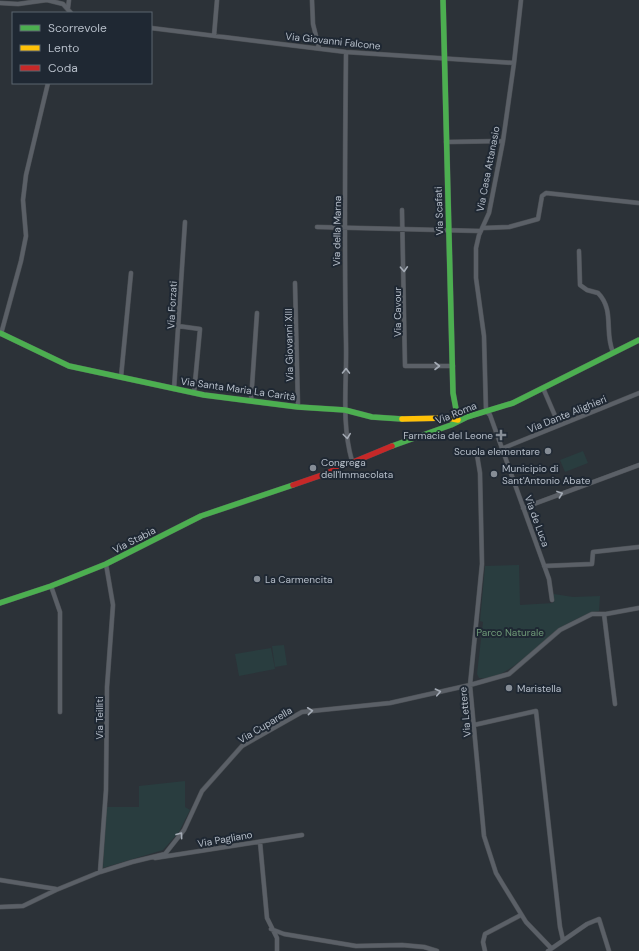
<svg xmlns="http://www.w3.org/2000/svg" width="639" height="951" font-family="'DM Sans',sans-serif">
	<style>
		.green { fill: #293d3f }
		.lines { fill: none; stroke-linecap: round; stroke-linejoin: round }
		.street-casing { stroke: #4a4e53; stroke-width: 5 }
		.fast-casing { stroke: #4a4e53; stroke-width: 6 }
		.slow-casing { stroke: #4a4e53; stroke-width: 6 }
		.jam-casing { stroke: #4a4e53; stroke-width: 6 }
		.street { stroke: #5b6067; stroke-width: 4 }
		.fast { stroke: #4caf50; stroke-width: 5.5 }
		.slow { stroke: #ffc107; stroke-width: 5.5 }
		.jam { stroke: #c62828; stroke-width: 5.5 }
		.oneway { stroke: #a4abb5 }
		.poi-dot { fill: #868d96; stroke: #1f2833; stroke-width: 1.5 }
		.labels { text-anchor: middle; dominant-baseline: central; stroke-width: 4; stroke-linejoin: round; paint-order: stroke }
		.street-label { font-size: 10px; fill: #b6bec9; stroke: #1f2833 }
		.poi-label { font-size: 10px; fill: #b6bec9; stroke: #1f2833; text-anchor: start }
		.park-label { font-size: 10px; fill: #6e9977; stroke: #1f2833 }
	</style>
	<rect width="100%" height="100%" fill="#2c3238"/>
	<path class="green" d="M583,451L588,463L565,472L560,460Z
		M519,565L520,605L553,603L554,594L573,597L600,596L599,611C585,614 569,622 557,630C538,644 504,683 479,678L477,674L483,622L480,621L485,566Z
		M284,645L287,665L275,667L272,646Z
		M271,648L275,669L239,676L235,654Z
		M185,781V807L190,810L179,832L163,850L103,868L106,807H139V786Z"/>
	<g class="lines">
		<g class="street-casing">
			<path id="street" d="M47,0L63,4L71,13
				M312,0L313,24L319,48
				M521,0L514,63L503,141L489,213L479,235L476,248V278L484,336L486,411L490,415L549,579L552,600
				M0,3L18,4L47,0
				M68,8L69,0
				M151,28L346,52L514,63
				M214,36L217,0
				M346,52C345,149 344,246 346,343C347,383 341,423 352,461
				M446,142L503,141
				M402,210L405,366H453
				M317,227L481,231
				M483,228L509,227L538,219L542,196L546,193L639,203
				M579,251L580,285L587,290L598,293C615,310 604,333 613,352
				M295,283L298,407
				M178,326L200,329L194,393
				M1,334L21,261L26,236L23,200L26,175L48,83
				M121,377L131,273
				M543,388L559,425
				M174,389L185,222
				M251,401L257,313
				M501,449L639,393
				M477,455L480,473L482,564L470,685L484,836L496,873L502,883L526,922L551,948
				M523,508L639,465
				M544,566L592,564L593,552L639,547
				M51,586L60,612V712
				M604,614L615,704
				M474,725L536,711L560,927L563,940
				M260,842L267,918L277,938V951
				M155,858L302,835
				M100,872L106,790L107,687L113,605L106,564
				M0,880L56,889
				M0,907L23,906L56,890L100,872L132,862L165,854L184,830L202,791L242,746L302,712L390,703L470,685L509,674L560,630L592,614H606L639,608
				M271,929L284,934L356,946L402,945L424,947L437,951
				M485,951L483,942L485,934L521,915
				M548,951L587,924L599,919L609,951"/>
		</g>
		<g class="fast-casing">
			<path id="fast" d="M443,0L453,393L458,420
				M0,333L69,366L204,395L298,407L345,410L372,417L402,419
				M392,446L451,425L467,417L513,403L639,340
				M0,603L51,586L106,564L201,516L293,485"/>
		</g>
		<g class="slow-casing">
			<path id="slow" d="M402,419L448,418L458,420"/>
		</g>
		<g class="jam-casing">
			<path id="jam" d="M293,485L322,475L392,446"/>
		</g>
		<use href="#street" class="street"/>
		<use href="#fast" class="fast"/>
		<use href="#slow" class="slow"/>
		<use href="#jam" class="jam"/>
	</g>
	<defs><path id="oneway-chevron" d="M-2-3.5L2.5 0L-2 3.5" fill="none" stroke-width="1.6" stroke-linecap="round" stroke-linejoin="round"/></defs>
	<g class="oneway">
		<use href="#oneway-chevron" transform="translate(404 269) rotate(87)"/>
		<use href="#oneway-chevron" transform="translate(437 366)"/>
		<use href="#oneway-chevron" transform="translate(346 371) rotate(-89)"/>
		<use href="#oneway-chevron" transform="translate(347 436) rotate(83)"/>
		<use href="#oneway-chevron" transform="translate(560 494) rotate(-20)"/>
		<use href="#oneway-chevron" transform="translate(438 692) rotate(-12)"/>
		<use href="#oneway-chevron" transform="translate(310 711) rotate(-6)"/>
		<use href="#oneway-chevron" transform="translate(180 835) rotate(-54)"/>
	</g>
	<g class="poi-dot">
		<path d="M499 429h4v4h4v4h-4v4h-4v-4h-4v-4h4z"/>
		<circle cx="548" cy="451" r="4"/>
		<circle cx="313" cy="468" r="4"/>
		<circle cx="494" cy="474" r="4"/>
		<circle cx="257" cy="579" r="4"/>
		<circle cx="509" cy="688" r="4"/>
	</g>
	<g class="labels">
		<g class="street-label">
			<text transform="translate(333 41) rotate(6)">Via Giovanni Falcone</text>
			<text transform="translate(488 169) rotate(-79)">Via Casa Attanasio</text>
			<text transform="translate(439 211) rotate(-92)">Via Scafati</text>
			<text transform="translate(337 231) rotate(-89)">Via della Marna</text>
			<text transform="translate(172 305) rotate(-87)">Via Forzati</text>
			<text transform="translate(397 312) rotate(-90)">Via Cavour</text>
			<text transform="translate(289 345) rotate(-91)">Via Giovanni XIII</text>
			<text transform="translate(238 389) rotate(8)">Via Santa Maria La Carità</text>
			<text transform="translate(456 413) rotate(-22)">Via Roma</text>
			<text transform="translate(567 414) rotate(-22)">Via Dante Alighieri</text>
			<text transform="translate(537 521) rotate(70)">Via de Luca</text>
			<text transform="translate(134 540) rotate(-27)">Via Stabia</text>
			<text transform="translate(465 712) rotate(-95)">Via Lettere</text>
			<text transform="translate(99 718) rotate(-90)">Via Teilliti</text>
			<text transform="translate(265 725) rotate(-31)">Via Cuparella</text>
			<text transform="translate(225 839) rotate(-10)">Via Pagliano</text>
		</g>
		<g class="poi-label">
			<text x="493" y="435" text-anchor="end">Farmacia del Leone</text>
			<text x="540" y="451" text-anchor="end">Scuola elementare</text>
			<text x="321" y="462">Congrega<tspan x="321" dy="12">dell'Immacolata</tspan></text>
			<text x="502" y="468">Municipio di<tspan x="502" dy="12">Sant'Antonio Abate</tspan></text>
			<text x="265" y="579">La Carmencita</text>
			<text x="517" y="688">Maristella</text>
		</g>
		<g class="park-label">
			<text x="510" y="632">Parco Naturale</text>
		</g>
	</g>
	<rect x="12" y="12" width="140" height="72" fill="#1f2833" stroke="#5b646f"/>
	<rect x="20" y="25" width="20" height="6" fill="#4caf50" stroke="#5b646f"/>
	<text x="48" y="32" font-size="12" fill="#b6bec9">Scorrevole</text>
	<rect x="20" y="45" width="20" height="6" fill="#ffc107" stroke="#5b646f"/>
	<text x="48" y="52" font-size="12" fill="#b6bec9">Lento</text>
	<rect x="20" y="65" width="20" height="6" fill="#c62828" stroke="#5b646f"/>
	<text x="48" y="72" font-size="12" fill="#b6bec9">Coda</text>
</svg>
